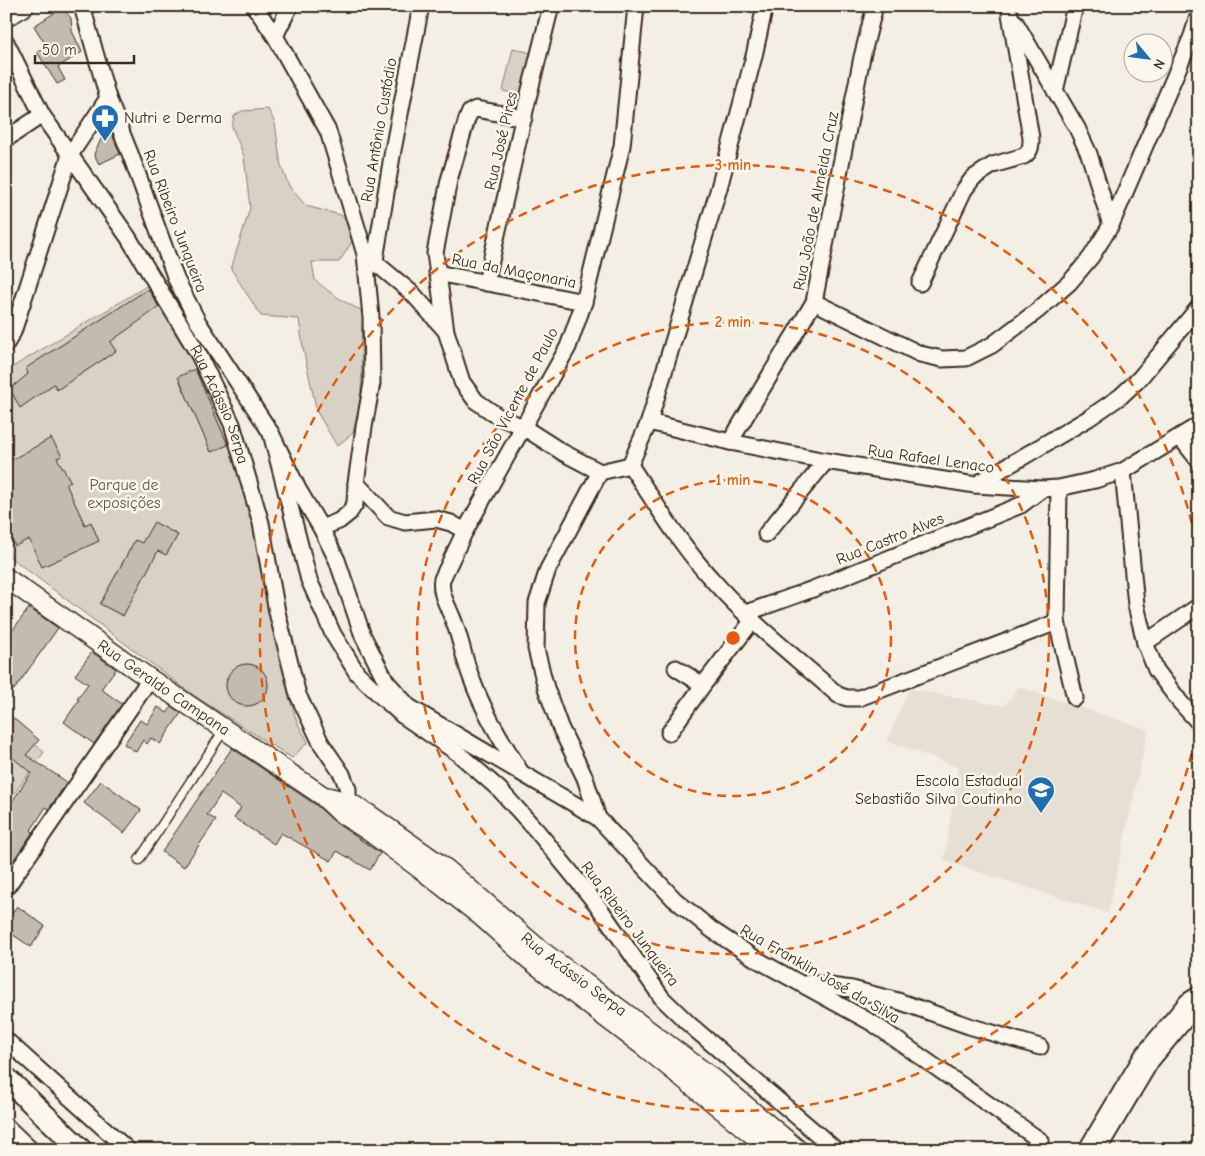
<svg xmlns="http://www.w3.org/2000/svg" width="1205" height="1156" font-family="'Comic Neue',sans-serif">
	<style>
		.built { fill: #e5dfd4 }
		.green { fill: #d8d1c6; stroke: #8a7e72 }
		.building { fill: #c3bbb0; stroke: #3b2a1e }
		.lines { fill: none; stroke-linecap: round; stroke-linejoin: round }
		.service-casing { stroke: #3b2a1e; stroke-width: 11 }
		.minor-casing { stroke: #3b2a1e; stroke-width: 19 }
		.tertiary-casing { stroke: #3b2a1e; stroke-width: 22 }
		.secondary-casing { stroke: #3b2a1e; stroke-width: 25 }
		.trunk-casing { stroke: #3b2a1e; stroke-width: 29 }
		.service { stroke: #fbf7ec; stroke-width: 8 }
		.minor { stroke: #fbf7ec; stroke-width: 15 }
		.tertiary { stroke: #fbf7ec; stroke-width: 19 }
		.secondary { stroke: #fbf7ec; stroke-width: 21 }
		.trunk { stroke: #fbf7ec; stroke-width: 25 }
		.ring { fill: none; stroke: #e8590c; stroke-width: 2.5; stroke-dasharray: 9 6 }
		.labels { text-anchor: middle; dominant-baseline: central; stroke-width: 5; stroke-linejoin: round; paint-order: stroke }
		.poi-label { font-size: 16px; fill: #3b2a1e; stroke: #fbf7ec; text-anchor: start }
		.street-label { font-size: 16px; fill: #3b2a1e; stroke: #fbf7ec }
		.park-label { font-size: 16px; fill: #625448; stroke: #fbf7ec }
		.centre { fill: #e8590c; stroke: #fbf7ec; stroke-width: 2.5 }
		.ring-label { font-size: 15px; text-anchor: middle; font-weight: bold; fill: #e8590c; stroke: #fbf7ec; stroke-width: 5; stroke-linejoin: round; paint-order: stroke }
	</style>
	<rect width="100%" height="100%" fill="#f3efe4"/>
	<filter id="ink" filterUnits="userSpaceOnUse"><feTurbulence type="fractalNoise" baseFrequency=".02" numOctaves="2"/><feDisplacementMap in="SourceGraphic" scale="10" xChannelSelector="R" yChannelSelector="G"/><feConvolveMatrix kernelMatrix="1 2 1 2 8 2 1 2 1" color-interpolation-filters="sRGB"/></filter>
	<g filter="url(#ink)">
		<path class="built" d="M1019,687L1148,730L1108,913L944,861L958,767L887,741L909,689L1004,706Z"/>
		<path class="green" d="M513,48L531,53L520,95L503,91Z
			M268,109L275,123L281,166L289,186L306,206L341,215L349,225L353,240L339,262H312L315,280C330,293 345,303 363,311L361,344L362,376L360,403L353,433L337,446L317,412L303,348L299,319L261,316L231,269L250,208L244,156L232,127L234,116L242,111Z
			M150,284L189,345L222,417L255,521L288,693L297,722L308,742L292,758L196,697L6,554V371Z
			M6,720L44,752L6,805Z"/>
		<path class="building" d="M62,8L71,18L72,31L82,52L58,67L65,80L57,84L37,52L47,47L34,26Z
			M111,131L120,154L99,164L94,154L104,133Z
			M148,289L159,307L110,342L116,351L57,390L54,384L20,408L10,389L28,374L26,368Z
			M195,369L228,445L211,452L178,377Z
			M51,438L62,456L57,458L71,482L66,484L85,525L91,522L99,541L42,567L29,539L15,546L6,528V463Z
			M154,522L178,535L166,555L158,551L123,616L100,604L135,540L142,543Z
			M29,608L58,628L14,690L6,685V639Z
			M92,652L116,669L101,689L122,704L94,744L64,722L79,700L77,699L88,684L75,675Z
			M226 685a21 21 0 1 1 42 0a21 21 0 1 1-42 0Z
			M158,707L167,713L172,707L181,713L160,744L151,738L147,744L143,740L136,752L124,744L140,720L147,724Z
			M6,712L39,740L26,755L67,782L49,809L46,807L31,830L33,832L6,871V811L31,773L6,752Z
			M232,748L316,805L336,823L380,853L370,870L337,851L331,861L281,833L274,844L234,818L241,808L221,794L207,815L216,820L184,867L162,852Z
			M101,781L141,810L124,833L84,803Z
			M17,906L45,926L31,947L6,930V922Z"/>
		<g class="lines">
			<g class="service-casing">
				<path id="service" d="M139,860L224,730"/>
			</g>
			<g class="minor-casing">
				<g id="minor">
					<path d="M82,6L108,98L131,156L176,279L198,322L271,433L298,489L321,528L337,560L363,636L386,681L409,707"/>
					<path d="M254,6L275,36L328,131L365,254L371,317L372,383L364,427L356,483L355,504L349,513L339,521L321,528"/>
					<path d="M1015,22L1077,128L1089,154L1111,225"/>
					<path d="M275,36L290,6"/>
					<path id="s1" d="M6,42L42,115L128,237L199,355L232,424L261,523L277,612L298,695L321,743L342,774L348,789V802L344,811"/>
					<path d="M1055,91L1075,6"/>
					<path d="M524,118L476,109L470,112L467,119L449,180L435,253L446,331L462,382L476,401L499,417L523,427L562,452L600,472"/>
					<path d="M6,139L42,115"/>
					<path d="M366,255L413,294L445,330"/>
					<path d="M375,260L393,150L421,6"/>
					<path d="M437,273L584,302"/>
					<path d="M486,283L527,102L551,6"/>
					<path d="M920,283L964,190L973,178L993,165L1024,156C1031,151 1031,146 1031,138L1010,14"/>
					<path d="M814,302L920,354L942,359L966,358L992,345L1037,311L1070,282L1091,257L1111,225L1192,36L1199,13"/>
					<path d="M6,344L13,332L70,155L108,98"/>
					<path d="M649,422L730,442L826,461L975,485L1042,489L1059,488L1095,480L1123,471L1199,425"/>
					<path d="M271,433L309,580L333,634L357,673L383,698L402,715L459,754L500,790L537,831L598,906L662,998L690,1025L836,1150"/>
					<path d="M1180,437L1199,461"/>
					<path d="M730,442L814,302L862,57L875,6"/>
					<path d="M630,465C657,506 683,549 717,585C753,625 798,659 838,695L847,698H859L1057,622"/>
					<path d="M630,465L649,422L719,188L754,56L765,6"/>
					<path d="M1123,471L1136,605L1145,643L1156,670L1180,702L1199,723"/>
					<path d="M356,483L388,517L405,522L436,519L451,523L465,531"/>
					<path d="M975,485L1089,418L1121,396L1139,379L1199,307"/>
					<path d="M1059,488L1057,622L1075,698"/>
					<path d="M766,534L826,461"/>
					<path d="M746,613L813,589L1021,505L1042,489"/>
					<path d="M1145,643L1199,606"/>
					<path d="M676,668L703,685"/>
					<path d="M402,715L409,707L598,818L674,899L712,930L756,959L874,1024L1041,1141"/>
					<path d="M669,733L703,685L753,620"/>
					<path d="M520,771C502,741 483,711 471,677C464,659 461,640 454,622C449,607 439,594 442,579L465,531L568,347L584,302L622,146L636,6"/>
					<path d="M598,818L585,778L560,727L546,688L536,649L537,603L548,569L600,472L630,465"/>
					<path d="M6,888L150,679"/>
					<path d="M808,983L852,989L898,1001L969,1026L1040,1047"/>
					<path d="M6,1040L128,1150"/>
					<path d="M6,1126L31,1150"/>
				</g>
			</g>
			<g class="tertiary-casing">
				<g id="tertiary">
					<path d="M6,17L24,6"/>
					<path id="s2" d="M6,578L150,679L323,796L342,814L369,831L426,873L481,916L530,960L646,1048L772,1150"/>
					<path id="s3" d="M327,797L348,802L368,814L446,869L540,950L715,1080L798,1150"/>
				</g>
			</g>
			<g class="secondary-casing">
				<path id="secondary" d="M6,1078L81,1150"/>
			</g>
			<g class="trunk-casing">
				<path id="trunk" d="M1092,1150L1147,1058L1191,1005L1199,1000"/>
			</g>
			<use href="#service" class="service"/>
			<use href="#minor" class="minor"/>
			<use href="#tertiary" class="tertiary"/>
			<use href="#secondary" class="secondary"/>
			<use href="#trunk" class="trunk"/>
		</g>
	</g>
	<g class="ring">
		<circle cx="733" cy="638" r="158"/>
		<circle cx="733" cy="638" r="316"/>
		<path d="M1198 724A473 473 0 1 1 1198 552"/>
	</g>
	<defs>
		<g id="pharmacy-pin" transform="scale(1.4375)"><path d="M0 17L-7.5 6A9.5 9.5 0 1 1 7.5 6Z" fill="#1f6fb2" stroke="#fbf7ec"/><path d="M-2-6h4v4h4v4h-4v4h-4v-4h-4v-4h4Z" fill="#fff"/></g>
		<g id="school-pin" transform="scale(1.4375)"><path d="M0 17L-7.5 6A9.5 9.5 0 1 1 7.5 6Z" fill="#1f6fb2" stroke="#fbf7ec"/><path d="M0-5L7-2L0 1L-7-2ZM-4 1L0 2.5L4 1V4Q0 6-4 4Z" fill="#fff"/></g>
	</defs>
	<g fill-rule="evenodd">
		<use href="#pharmacy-pin" x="105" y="118"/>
		<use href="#school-pin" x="1041" y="790"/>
	</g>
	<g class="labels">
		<g class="poi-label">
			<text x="124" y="118">Nutri e Derma</text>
			<text x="1022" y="781" text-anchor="end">Escola Estadual<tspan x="1022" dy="18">Sebastião Silva Coutinho</tspan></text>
		</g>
		<g class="street-label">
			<text transform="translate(379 130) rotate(-80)">Rua Antônio Custódio</text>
			<text transform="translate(501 141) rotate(-77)">Rua José Pires</text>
			<text transform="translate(816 201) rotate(-79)">Rua João de Almeida Cruz</text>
			<text transform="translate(175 221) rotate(69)">Rua Ribeiro Junqueira</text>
			<text transform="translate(514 271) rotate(11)">Rua da Maçonaria</text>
			<text stroke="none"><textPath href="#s1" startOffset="422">Rua Acássio Serpa</textPath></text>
			<text transform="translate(513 406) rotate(-62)">Rua São Vicente de Paulo</text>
			<text transform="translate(931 459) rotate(8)">Rua Rafael Lenaco</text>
			<text transform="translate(890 539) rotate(-22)">Rua Castro Alves</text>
			<text stroke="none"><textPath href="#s2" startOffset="192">Rua Geraldo Campana</textPath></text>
			<text transform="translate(630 924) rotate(53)">Rua Ribeiro Junqueira</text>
			<text stroke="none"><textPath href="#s3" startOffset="306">Rua Acássio Serpa</textPath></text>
			<text transform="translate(820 974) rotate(30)">Rua Franklin José da Silva</text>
		</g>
		<g class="park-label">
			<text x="124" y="485">Parque de<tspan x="124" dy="18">exposições</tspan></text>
		</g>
	</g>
	<circle cx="733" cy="638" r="8" class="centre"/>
	<g class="ring-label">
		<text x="733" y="170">3 min</text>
		<text x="733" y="327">2 min</text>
		<text x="733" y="485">1 min</text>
	</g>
	<rect width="1205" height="1156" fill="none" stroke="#fbf7ec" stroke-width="25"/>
	<rect x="12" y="12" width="1180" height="1131" fill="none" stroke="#3b2a1e" stroke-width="2" filter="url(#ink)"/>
	<g transform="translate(1148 58) rotate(119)"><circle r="24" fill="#fbf7ec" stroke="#aea59a"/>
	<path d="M0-4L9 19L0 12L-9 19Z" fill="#1f6fb2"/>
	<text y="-8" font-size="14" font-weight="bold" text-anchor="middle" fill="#3b2a1e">N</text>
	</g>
	<path d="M35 55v8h99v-8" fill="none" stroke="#3b2a1e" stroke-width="2.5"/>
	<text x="42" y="55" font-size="15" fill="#3b2a1e" stroke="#fbf7ec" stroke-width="4" paint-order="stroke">50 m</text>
</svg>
